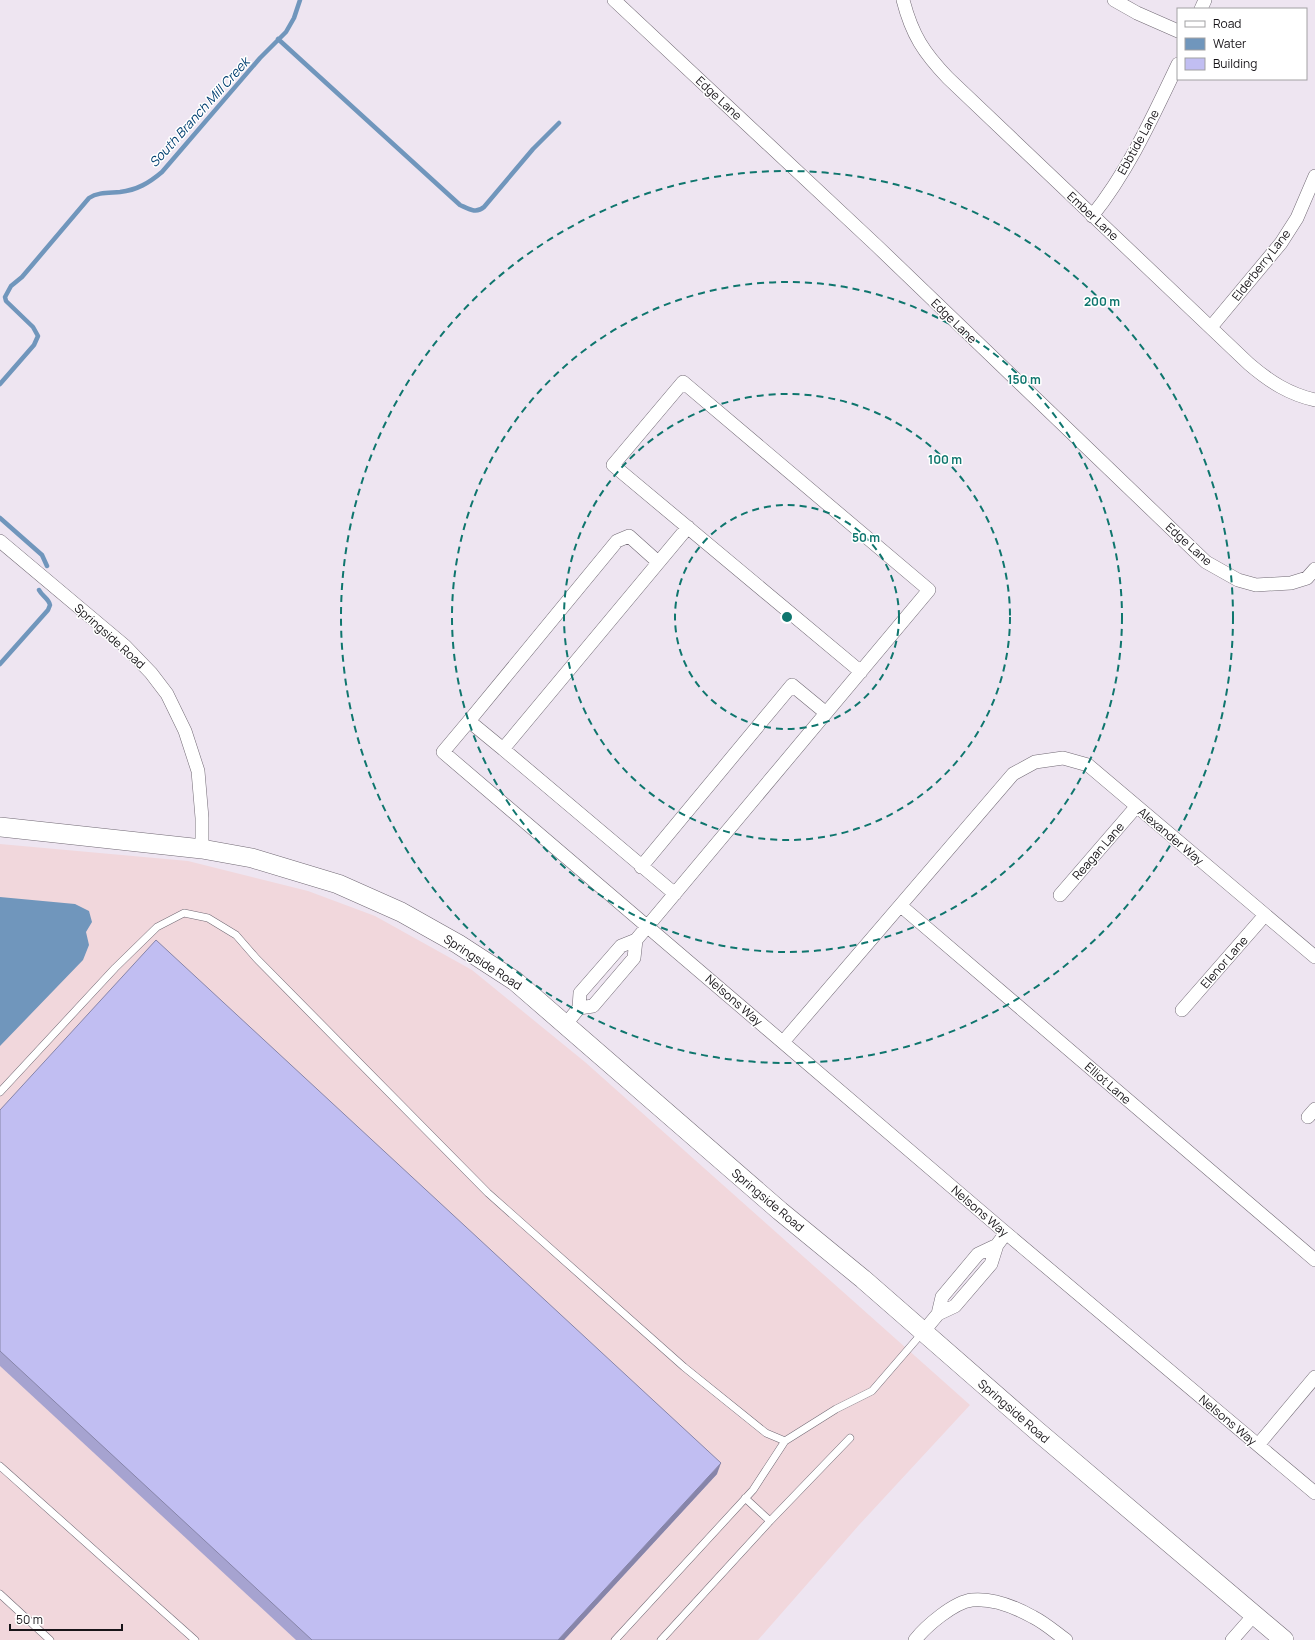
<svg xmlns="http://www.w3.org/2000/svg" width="1315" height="1640" font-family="Manrope,sans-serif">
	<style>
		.industrial { fill: #f1d7dc }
		.water { fill: #7096bc }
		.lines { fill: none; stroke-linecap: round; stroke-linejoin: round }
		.stream { stroke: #7096bc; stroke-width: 4.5 }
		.service-casing { stroke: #716974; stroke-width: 8 }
		.minor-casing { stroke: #716974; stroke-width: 14 }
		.secondary-casing { stroke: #716974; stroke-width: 20 }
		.service { stroke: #fff; stroke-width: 7 }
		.minor { stroke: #fff; stroke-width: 13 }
		.secondary { stroke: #fff; stroke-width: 19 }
		.wall { fill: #a6a3d0 }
		.shaded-wall { fill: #8785a9 }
		.building { fill: #c1bef2; stroke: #8785a9 }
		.ring { fill: none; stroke: #0f766e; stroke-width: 2; stroke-dasharray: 7 5 }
		.labels { text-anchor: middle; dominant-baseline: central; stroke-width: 3; stroke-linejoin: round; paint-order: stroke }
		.street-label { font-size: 12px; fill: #171418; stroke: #fff }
		.water-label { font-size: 13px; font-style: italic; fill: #003f70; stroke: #fff }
		.centre { fill: #0f766e; stroke: #fff; stroke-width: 2 }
		.ring-label { font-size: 12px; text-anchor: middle; font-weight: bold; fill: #0f766e; stroke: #fff; stroke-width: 3; stroke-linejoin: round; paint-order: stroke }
	</style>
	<rect width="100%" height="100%" fill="#eee5f1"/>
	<path class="industrial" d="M0,844L188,861L308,891L375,916L472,970L585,1062L970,1405L859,1525L758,1640H0Z"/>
	<path class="water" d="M0,897L75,904L89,911L92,922L86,932L89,945L83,960L0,1046Z"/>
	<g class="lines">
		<path class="stream" d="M278,39L460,205C469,209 476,214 484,207L533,149L559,123
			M0,384L34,345L38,336L33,327L6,301L5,297L11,286L22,277L89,198C98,192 109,193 120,192C137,190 149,183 162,172L260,58L286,32L294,18L300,0
			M0,518L42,555L47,566
			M0,664L48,610L50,605C49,599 42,596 39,590"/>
		<g class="service-casing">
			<path id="service" d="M0,1092L115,968L157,927L184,913L208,918L236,935L256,958L488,1193L684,1367L766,1433L785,1441
				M0,1466L195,1640
				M770,1521L850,1438
				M0,1594L50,1640
				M615,1640L753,1490L785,1441L836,1409L872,1391L923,1332
				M661,1640L770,1521L745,1498"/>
		</g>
		<g class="minor-casing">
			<path id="minor" d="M614,0L877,246L1206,562L1238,580L1256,585L1291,583L1307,578L1315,569
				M903,0C912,35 924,53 948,78L1249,364C1270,382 1289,394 1315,400
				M1114,0L1137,13L1178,31
				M1201,9L1205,0
				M1092,216C1129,170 1153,116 1178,64
				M1211,327L1281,243L1297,218L1315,176
				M0,541L125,646L151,673L167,694L185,731L198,771L202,818V849
				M658,562L629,536L617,541L469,721L503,749L688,527
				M469,721L443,752L1006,1233L1315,1493
				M503,749L675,894
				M641,867L792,685L826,713
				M1060,895L1136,807
				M901,906L1315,1260
				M579,1008L593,1006L634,958L636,940
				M1182,1010L1265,915
				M565,1025L579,1008L580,993L621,946L636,940L929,590L683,382L613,465L861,672
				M783,1042L1013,774L1035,762L1063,758L1088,765L1315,957
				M1308,1117L1315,1109
				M938,1314L942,1297L978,1254L997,1245
				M923,1332L938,1314L955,1306L991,1264L997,1245L1006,1233
				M1258,1445L1315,1377
				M915,1640C926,1626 954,1602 972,1600C993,1598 1015,1607 1033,1617C1045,1623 1055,1632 1066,1640
				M1232,1640L1254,1615"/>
		</g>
		<g class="secondary-casing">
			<path id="secondary" d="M0,827L202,849L252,858L338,884L401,912L458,944L515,981L780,1211L863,1279L1036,1430L1284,1640"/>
		</g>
		<use href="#service" class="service"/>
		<use href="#minor" class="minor"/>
		<use href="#secondary" class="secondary"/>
	</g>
	<path class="wall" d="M0,1110L717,1474L564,1640H296L0,1366Z"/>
	<path class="shaded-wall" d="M721,1463L717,1474L564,1640H558Z"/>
	<path class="building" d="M156,940L721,1463L558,1640H312L0,1351V1110Z"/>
	<g class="ring">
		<circle cx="787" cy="617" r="112"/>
		<circle cx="787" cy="617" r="223"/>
		<circle cx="787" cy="617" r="335"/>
		<circle cx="787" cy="617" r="446"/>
	</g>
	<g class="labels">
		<g class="street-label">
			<text transform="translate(719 98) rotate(43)">Edge Lane</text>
			<text transform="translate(1138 142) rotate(-61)">Ebbtide Lane</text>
			<text transform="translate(1093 216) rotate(43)">Ember Lane</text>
			<text transform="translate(1261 265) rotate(-52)">Elderberry Lane</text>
			<text transform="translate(954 321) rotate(44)">Edge Lane</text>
			<text transform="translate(1189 544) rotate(42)">Edge Lane</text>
			<text transform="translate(110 636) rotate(42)">Springside Road</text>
			<text transform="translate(1171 836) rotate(40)">Alexander Way</text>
			<text transform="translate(1098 851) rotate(-49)">Reagan Lane</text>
			<text transform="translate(483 962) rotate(33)">Springside Road</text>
			<text transform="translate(1224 962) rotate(-49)">Elenor Lane</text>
			<text transform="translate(734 1000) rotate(41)">Nelsons Way</text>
			<text transform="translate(1108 1083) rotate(41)">Elliot Lane</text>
			<text transform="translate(768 1200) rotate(40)">Springside Road</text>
			<text transform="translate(980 1211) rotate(41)">Nelsons Way</text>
			<text transform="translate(1014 1411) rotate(41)">Springside Road</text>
			<text transform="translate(1228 1420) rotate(40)">Nelsons Way</text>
		</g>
		<g class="water-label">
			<text transform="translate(199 112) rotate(-48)">South Branch Mill Creek</text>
		</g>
	</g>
	<circle cx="787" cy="617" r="6" class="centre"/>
	<g class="ring-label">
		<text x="1102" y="306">200 m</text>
		<text x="1024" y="384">150 m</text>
		<text x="945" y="464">100 m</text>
		<text x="866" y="542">50 m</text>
	</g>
	<rect x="1177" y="8" width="130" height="72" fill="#ffffff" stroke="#a2a1a3"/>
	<rect x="1185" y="21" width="20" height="6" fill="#ffffff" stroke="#a2a1a3"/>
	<text x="1213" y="28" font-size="12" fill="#171418">Road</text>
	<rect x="1185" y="38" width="20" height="12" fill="#7096bc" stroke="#a2a1a3"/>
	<text x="1213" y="48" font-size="12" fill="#171418">Water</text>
	<rect x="1185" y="58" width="20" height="12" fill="#c1bef2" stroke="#a2a1a3"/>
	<text x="1213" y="68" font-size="12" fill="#171418">Building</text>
	<path d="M10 1624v6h112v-6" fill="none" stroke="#171418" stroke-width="2"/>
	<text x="16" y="1624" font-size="12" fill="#171418" stroke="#ffffff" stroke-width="3" paint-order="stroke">50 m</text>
</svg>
